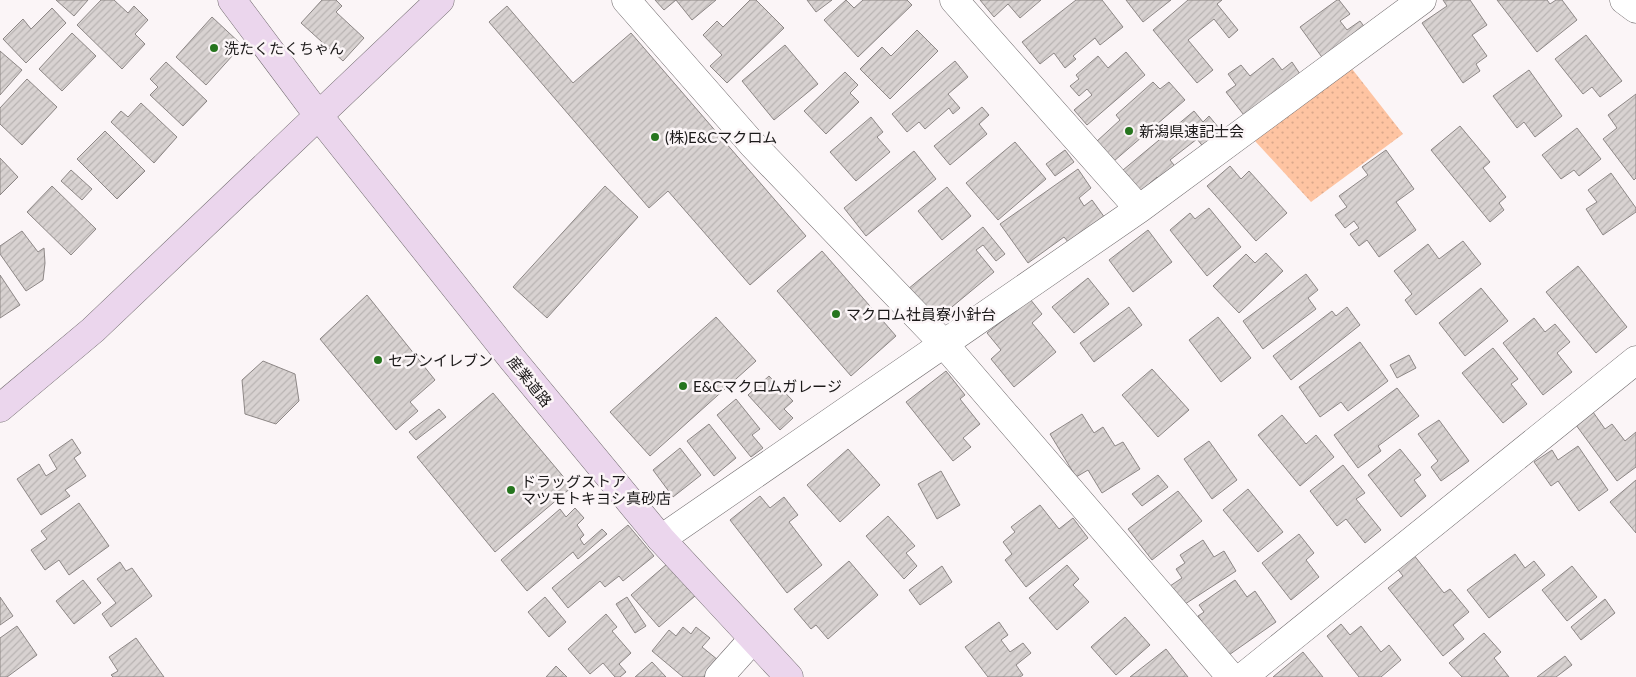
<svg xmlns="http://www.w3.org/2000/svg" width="1636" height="677" font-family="Lato,'Noto Sans JP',sans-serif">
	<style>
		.park { fill: url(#park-dots) }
		.building { fill: url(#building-hatch); stroke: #8d8786 }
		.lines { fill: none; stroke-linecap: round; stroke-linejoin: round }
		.street-casing { stroke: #6f6a6c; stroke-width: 29 }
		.secondary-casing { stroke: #6f6a6c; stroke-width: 29 }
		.street { stroke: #fff; stroke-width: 28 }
		.secondary { stroke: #ebd6ed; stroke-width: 28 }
		.poi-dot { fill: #26751e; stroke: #fbf5f7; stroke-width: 2 }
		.labels { text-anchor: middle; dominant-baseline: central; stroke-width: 5; stroke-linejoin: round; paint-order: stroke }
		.poi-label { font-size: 15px; fill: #1b1919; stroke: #fbf5f7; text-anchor: start }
		.street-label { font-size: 15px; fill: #1b1919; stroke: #fbf5f7 }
	</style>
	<defs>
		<pattern id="park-dots" width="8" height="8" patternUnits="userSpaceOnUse" patternTransform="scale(1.25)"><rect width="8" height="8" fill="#fec4a2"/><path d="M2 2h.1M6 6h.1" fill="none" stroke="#d9a88b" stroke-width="1.8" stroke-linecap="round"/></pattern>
		<pattern id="building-hatch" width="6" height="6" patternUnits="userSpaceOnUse" patternTransform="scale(1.25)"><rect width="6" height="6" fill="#d8d2d1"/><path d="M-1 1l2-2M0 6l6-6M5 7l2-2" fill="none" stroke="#b9b4b3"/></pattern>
	</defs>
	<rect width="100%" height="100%" fill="#fbf5f7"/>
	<path class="park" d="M1349,65L1403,134L1311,202L1255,141Z"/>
	<path class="building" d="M56,0H88L74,16Z
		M101,0H114L128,13L134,6L148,20L135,34L145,44L122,69L77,25Z
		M322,0H336L342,6L336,12L364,38L343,61L301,23Z
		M655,0H716L692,20L676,0L664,10Z
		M750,0H756L784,28L727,83L710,66L722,55L703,35L717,21L723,27Z
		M807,0H832L816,12Z
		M846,0L854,8L863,0H907L912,5L858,57L824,20Z
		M980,0H1041L1020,18L1008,4L994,17Z
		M1076,0H1102L1123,27L1100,45L1095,38L1073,56L1076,59L1065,68L1054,53L1040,64L1022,42Z
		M1126,0H1171L1143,22Z
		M1188,0H1222L1217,4L1238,30L1229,38L1214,19L1188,40L1213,70L1197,83L1153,30Z
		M1337,0H1339L1350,14L1340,21L1347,30L1360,21L1366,29L1324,60L1300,27Z
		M1443,0H1470L1487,25L1472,35L1487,56L1476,64L1480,71L1463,83L1422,23L1447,6Z
		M1497,0H1547L1550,4L1556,0H1562L1577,20L1537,52Z
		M507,6L573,83L631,33L806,236L750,285L668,191L649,208L489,22Z
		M52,8L66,23L26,63L3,39L23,19L31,29Z
		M212,17L242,45L206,85L176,57Z
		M917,30L938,51L890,99L860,69L882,47L891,56Z
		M72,33L96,56L62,91L39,69Z
		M1586,35L1622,81L1600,97L1592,87L1583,94L1555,59Z
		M785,45L818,84L774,120L742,81Z
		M0,51L22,70L0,95Z
		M1126,52L1145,75L1087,125L1074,110L1092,95L1087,89L1079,96L1070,86L1079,79L1076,75L1098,56L1108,68Z
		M1273,58L1282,70L1292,62L1302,77L1247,119L1226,92L1236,85L1228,74L1241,65L1250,76Z
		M955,61L968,77L948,94L960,108L953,114L949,108L925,129L919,122L907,132L892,114Z
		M166,62L207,101L183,126L150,95L158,87L150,79Z
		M1529,70L1562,116L1535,137L1524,122L1517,128L1493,96Z
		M845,72L858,85L850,93L859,102L826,134L804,111Z
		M27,79L57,107L22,145L0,124V108Z
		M1153,82L1160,89L1169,82L1185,100L1114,161L1096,142L1120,120L1116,115Z
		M1636,94V178L1634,180L1603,139L1617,128L1608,115Z
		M141,103L177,137L154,163L111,122L121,111L128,117Z
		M982,107L989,115L979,124L987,134L950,165L934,146Z
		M1194,111L1203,122L1209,116L1223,133L1205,149L1197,139L1170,160L1178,170L1162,184L1157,177L1141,191L1123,170Z
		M871,117L883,132L877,137L890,152L856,181L830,152Z
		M1460,126L1490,162L1483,168L1506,197L1499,203L1504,210L1490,222L1431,150Z
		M1577,128L1601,159L1579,176L1574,170L1561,179L1542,155Z
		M105,131L145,171L117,199L77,159Z
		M1015,142L1046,179L998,220L966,183Z
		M1065,150L1074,162L1055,176L1046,164Z
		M1386,150L1414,189L1396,202L1416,230L1379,257L1367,240L1359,246L1350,234L1359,228L1354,221L1345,228L1335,215L1347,207L1339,196L1368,175L1362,167Z
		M914,151L936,179L866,236L844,208Z
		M0,158L18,177L0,195Z
		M1230,166L1241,179L1249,171L1287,213L1256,241L1207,186Z
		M1078,169L1091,188L1079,198L1084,206L1092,200L1105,218L1069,243L1064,237L1028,263L1000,224Z
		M71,170L92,189L82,200L61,181Z
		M1611,173L1636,208V212L1603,235L1586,209L1597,202L1588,190Z
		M52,186L96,229L71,255L27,212Z
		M605,186L638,217L547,318L513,287Z
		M947,187L971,216L942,240L918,211Z
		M1209,208L1241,247L1207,276L1170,230L1190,213L1195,219Z
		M983,227L1005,254L996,261L983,245L976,250L994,272L935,321L908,289Z
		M1148,230L1172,262L1133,292L1109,260Z
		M22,231L38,252L44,248L45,263L43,280L26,291L0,254V246Z
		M1463,241L1481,264L1416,315L1405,300L1412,294L1394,271L1428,244L1439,259Z
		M822,251L896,336L851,376L777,291Z
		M1266,253L1283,271L1239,313L1213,286L1246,254L1255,263Z
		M1578,266L1627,327L1596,353L1546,292Z
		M1306,274L1318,290L1308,298L1316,309L1263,349L1243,321Z
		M0,275L20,305L0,318Z
		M1088,278L1109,304L1074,333L1052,307Z
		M1481,288L1508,321L1465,356L1439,323Z
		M367,295L435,380L410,402L418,411L396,430L320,339Z
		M1030,299L1042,314L1032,323L1056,352L1014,387L991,359L1001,350L987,333Z
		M1129,307L1142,325L1094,362L1080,343Z
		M1347,307L1360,325L1291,380L1273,356L1332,311L1336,316Z
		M716,317L756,361L650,456L610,412Z
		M1218,317L1251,358L1221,382L1189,340Z
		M1534,318L1545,332L1555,324L1570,342L1557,353L1572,372L1543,395L1503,343Z
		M1360,342L1388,381L1348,411L1341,402L1320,417L1299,387Z
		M1493,348L1518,379L1511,384L1527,404L1503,423L1462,373Z
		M1409,355L1416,368L1397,378L1390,365Z
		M263,361L295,374L299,401L276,424L245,414L242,380Z
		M1152,369L1189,410L1158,437L1122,395Z
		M946,371L965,395L960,399L980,424L963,438L971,447L953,461L906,402Z
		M769,376L793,401L784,409L793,418L780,430L748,395Z
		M1397,388L1419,416L1378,446L1381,451L1358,468L1334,435Z
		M493,393L572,487L495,552L417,457Z
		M736,399L760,429L752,435L763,448L751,457L717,415Z
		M439,409L446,417L416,440L409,432Z
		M1593,412L1605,429L1612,424L1625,441L1636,432V467L1617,481L1576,425Z
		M1082,414L1094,433L1103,427L1115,446L1123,442L1140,469L1102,493L1088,470L1076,477L1050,434Z
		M1282,415L1306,444L1316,435L1334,457L1300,486L1258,435Z
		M1439,420L1469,461L1441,481L1431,467L1438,461L1418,434Z
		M709,424L736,458L714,476L687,441Z
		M72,439L81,453L74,458L86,476L65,490L70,496L41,515L17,479L39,464L46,476L57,469L49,455Z
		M1209,441L1237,480L1212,499L1184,459Z
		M1578,446L1608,490L1579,511L1558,481L1551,486L1534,462L1552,450L1558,460Z
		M680,448L701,475L673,497L653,470Z
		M848,449L880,485L840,522L807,485Z
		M1400,449L1421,475L1414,480L1426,496L1401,517L1368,475Z
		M1343,465L1365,493L1356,499L1381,530L1365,543L1346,519L1337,526L1310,491Z
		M941,471L960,505L937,519L918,484Z
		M1158,475L1168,487L1142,506L1132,494Z
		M1636,480V533L1610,502Z
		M1248,489L1283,532L1258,552L1223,510Z
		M1178,491L1202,521L1152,560L1128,529Z
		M760,496L770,508L784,497L798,515L789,522L822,565L787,593L730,520Z
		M79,503L109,546L69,575L59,560L45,570L31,550L47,539L41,531Z
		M1040,505L1059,529L1073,518L1088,538L1026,587L1005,560L1012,554L1003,542L1015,532L1011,527Z
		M575,508L584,518L577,525L584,535L580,539L584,545L602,529L607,534L578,559L573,552L527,591L501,560L560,509L566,517Z
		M888,516L915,546L906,553L917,566L904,579L866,536Z
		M628,525L654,556L623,581L619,576L605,587L600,581L568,608L552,588Z
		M1299,534L1314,553L1306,560L1319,577L1291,600L1262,563Z
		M1203,540L1214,557L1224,551L1236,571L1182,606L1170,586L1182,578L1176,569L1185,563L1180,555Z
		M1413,554L1444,593L1450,589L1469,612L1453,625L1464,639L1443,656L1388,588L1403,576L1396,567Z
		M1515,554L1525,568L1534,561L1545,575L1489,618L1467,590Z
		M849,561L878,595L828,639L816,625L811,629L794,609Z
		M120,562L126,571L132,568L152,596L111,627L102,614L116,603L97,579Z
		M667,564L695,596L659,627L631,595Z
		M1067,565L1079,579L1073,585L1089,602L1057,630L1029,598Z
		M942,566L952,582L920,605L909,590Z
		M1572,566L1597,597L1567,621L1542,590Z
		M83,580L101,603L74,624L56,601Z
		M1235,580L1247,597L1255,591L1276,622L1226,657L1198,616L1204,612L1199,605Z
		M0,597L13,616L0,625Z
		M545,597L566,622L549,637L528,612Z
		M627,597L646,626L635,633L616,604Z
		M1605,599L1615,613L1581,640L1571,627Z
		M606,614L617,627L612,631L631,653L619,664L626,672L620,677H615L603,663L590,674L568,649Z
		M1125,617L1150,645L1116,675L1091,647Z
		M999,622L1008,635L1001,640L1010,652L1023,643L1031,653L1016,665L1023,675L1020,677H988L965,647Z
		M1341,624L1350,635L1361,626L1381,652L1389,645L1401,660L1381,677H1359L1327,636Z
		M17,626L37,655L7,677H0V638Z
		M683,627L691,634L696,627L710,638L702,647L718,660L704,677H683L652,651L669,630L676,636Z
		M1484,633L1501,652L1494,658L1509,677H1462L1449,663Z
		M136,638L164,677H113L111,675L118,671L109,657Z
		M1166,649L1188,677H1130Z
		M1303,652L1323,677H1273Z
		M1565,656L1572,665L1556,677H1537Z
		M652,662L666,677H635Z
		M556,666L567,677H546Z"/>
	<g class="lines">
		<g class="street-casing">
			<path id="street" d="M626,0L753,145L944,344L1231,677
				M954,0L1139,209
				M1624,0L1636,9
				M661,539L1139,209L1422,0
				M719,677L753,639
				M1243,677L1636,360"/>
		</g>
		<g class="secondary-casing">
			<path id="secondary" d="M232,0L318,115L513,360L661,539L789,677
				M0,408L93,330L440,0"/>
		</g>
		<use href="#street" class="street"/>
		<use href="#secondary" class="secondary"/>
	</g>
	<g class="poi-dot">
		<circle cx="214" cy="48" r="5"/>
		<circle cx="1129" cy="131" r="5"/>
		<circle cx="655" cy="137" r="5"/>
		<circle cx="836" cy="314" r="5"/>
		<circle cx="378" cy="360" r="5"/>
		<circle cx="683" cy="386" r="5"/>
		<circle cx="511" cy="490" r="5"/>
	</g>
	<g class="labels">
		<g class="poi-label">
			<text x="224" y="48">洗たくたくちゃん</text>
			<text x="1139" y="131">新潟県速記士会</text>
			<text x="665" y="137">(株)E&amp;Cマクロム</text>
			<text x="846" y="314">マクロム社員寮小針台</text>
			<text x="388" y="360">セブンイレブン</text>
			<text x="693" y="386">E&amp;Cマクロムガレージ</text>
			<text x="521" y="481">ドラッグストア<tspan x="521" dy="17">マツモトキヨシ真砂店</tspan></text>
		</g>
		<g class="street-label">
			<text transform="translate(530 381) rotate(51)">産業道路</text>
		</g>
	</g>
</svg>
